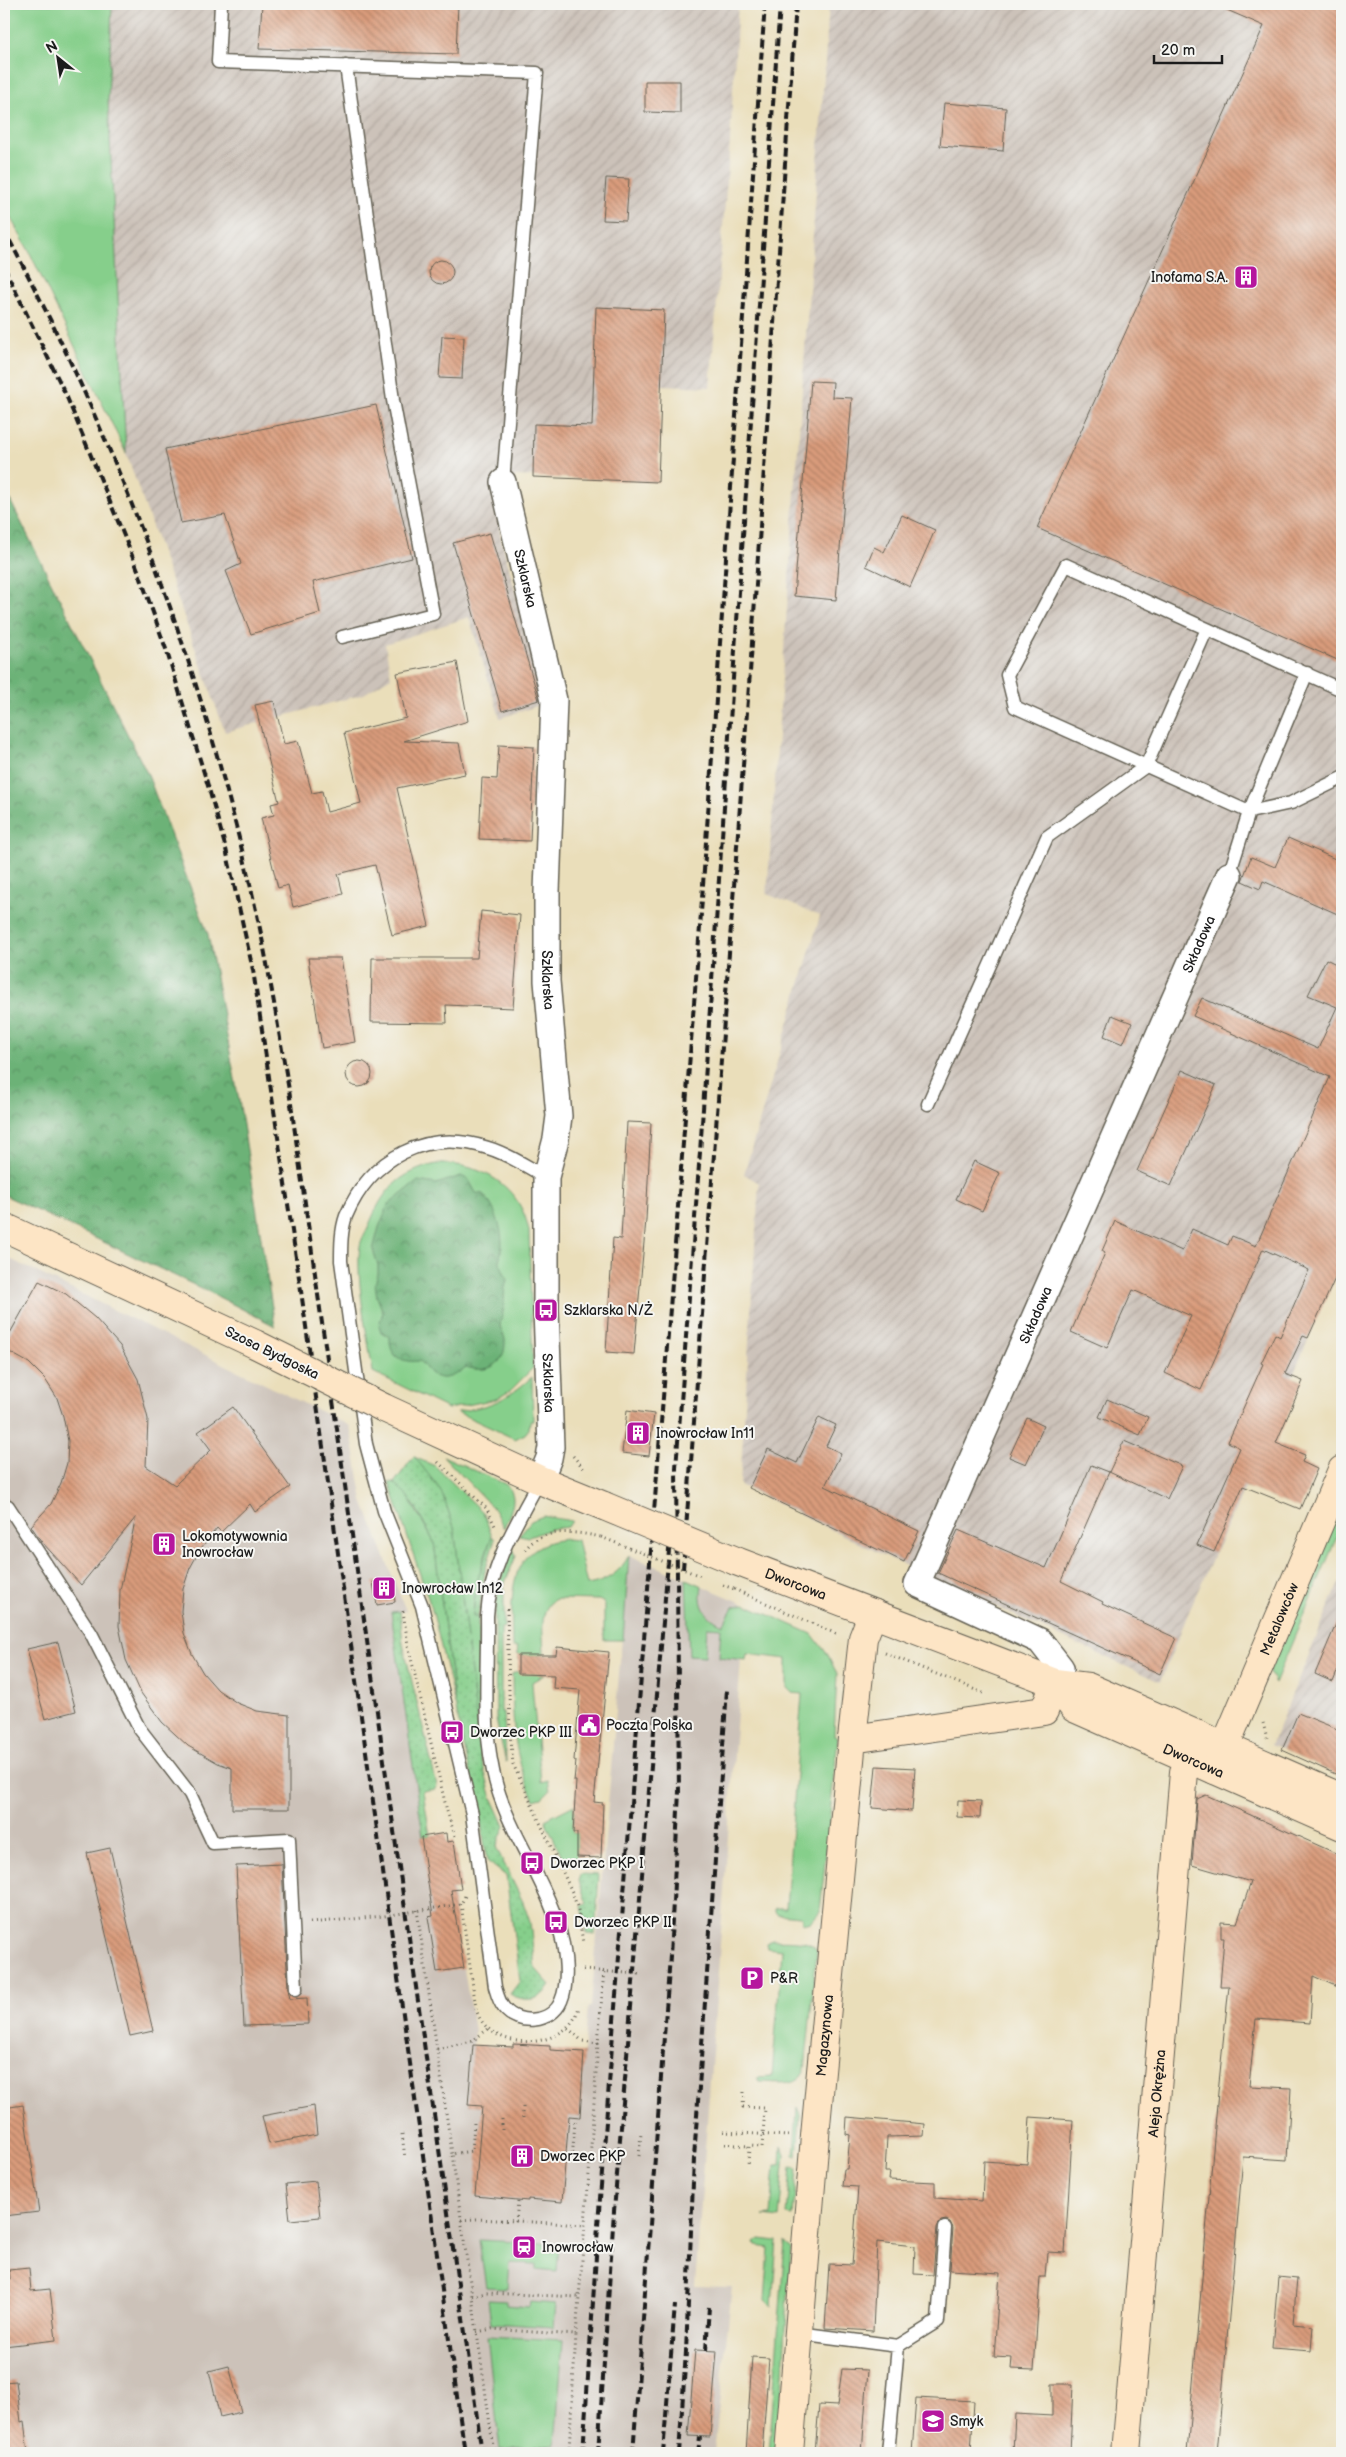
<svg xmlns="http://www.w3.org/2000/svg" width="1346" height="2457" font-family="'Balsamiq Sans',sans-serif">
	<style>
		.industrial { fill: url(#industrial-furrows) }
		.railway { fill: #ccc2b9 }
		.green { fill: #86cf8b; stroke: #517654 }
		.forest { fill: url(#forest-crowns); stroke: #44674a }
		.garden { fill: url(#garden-dots); stroke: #517654 }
		.building { fill: url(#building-back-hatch) }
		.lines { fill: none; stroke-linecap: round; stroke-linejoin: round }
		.lane-casing { stroke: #646053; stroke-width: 15 }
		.street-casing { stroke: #646053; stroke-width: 28 }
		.secondary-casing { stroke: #646053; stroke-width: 30 }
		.path { stroke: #646053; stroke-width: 3; stroke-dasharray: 1 4; stroke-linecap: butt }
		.lane { stroke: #fff; stroke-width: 12 }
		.street { stroke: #fff; stroke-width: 25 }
		.secondary { stroke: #fde5c5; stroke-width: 28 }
		.rail { stroke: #1c1c1c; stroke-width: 4; stroke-dasharray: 8 4; stroke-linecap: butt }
		.secondary-bridge-casing { stroke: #646053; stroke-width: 30; stroke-linecap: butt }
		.path-bridge { stroke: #646053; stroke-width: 3; stroke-dasharray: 1 4; stroke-linecap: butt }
		.secondary-bridge { stroke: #fde5c5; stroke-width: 28 }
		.labels { text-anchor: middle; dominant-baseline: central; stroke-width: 4; stroke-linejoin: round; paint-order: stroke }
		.poi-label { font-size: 14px; fill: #1c1c1c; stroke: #f6f6f2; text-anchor: start }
		.street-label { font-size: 14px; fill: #1c1c1c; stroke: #f6f6f2 }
	</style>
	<defs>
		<pattern id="industrial-furrows" width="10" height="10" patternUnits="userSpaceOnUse" patternTransform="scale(1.25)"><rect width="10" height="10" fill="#ccc2b9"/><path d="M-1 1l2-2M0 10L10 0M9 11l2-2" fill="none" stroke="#afa69e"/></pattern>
		<pattern id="forest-crowns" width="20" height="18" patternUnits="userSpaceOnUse" patternTransform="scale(1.25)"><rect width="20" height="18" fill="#6cb277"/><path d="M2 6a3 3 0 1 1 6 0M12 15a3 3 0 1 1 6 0" fill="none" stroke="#589061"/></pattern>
		<pattern id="garden-dots" width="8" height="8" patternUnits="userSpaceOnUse" patternTransform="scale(1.25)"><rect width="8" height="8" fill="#86cf8b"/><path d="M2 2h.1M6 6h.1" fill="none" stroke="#73b177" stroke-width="1.8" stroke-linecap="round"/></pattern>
		<pattern id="building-back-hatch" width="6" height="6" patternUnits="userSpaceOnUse" patternTransform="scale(1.25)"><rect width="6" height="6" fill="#d99b7b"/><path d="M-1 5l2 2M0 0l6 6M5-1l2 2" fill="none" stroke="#af7e64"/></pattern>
	</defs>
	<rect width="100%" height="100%" fill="#f6f6f2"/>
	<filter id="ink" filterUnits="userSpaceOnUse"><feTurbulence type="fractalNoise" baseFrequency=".02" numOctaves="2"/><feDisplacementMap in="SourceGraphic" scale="10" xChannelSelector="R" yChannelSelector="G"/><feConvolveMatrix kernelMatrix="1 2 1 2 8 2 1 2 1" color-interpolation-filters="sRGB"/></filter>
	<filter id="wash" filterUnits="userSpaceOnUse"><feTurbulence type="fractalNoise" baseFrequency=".0096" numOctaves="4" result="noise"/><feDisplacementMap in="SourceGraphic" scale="20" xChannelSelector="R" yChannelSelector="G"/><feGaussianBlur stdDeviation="1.12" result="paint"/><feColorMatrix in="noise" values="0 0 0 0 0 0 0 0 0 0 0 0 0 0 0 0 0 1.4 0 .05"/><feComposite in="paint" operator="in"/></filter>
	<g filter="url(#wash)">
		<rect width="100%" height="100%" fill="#eadeba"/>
		<path class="industrial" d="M112,4H738L730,141L710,387L661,385L658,482L515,476L513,483L493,482L501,538L546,703L500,718L469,617L385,644L391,677L364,694L225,732L126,453L108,101Z
			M829,4H1342V1260L1245,1488L1195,1597L1160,1682L902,1564L740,1485L759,1183L744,1174L820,916L767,894Z
			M1342,1576V1776L1271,1745Z"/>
		<path class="railway" d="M4,1256L350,1426L363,1501L406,1611L391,1613L423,1836L446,1833L447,1842L454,1841L461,1889L453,1890L455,1913L474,2031L473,2045L513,2047V2044L529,2045L550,2046V2050L584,2052L588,2007H591L629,1555L745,1604L695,2286L732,2287L714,2453H4Z"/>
		<path class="green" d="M4,4H112L108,101L126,453L29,251L4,206Z
			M436,1164C481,1162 521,1186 529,1231L533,1368L510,1391L496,1399L448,1409L373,1372C368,1340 355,1277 360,1246C361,1239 366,1232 369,1225C383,1190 398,1173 436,1164Z
			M532,1377L533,1421H530L529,1429L525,1434L515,1439L457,1412C493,1405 505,1401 532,1377Z
			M443,1456L505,1484C521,1496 509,1514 504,1528L493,1508Z
			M414,1457L435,1466L483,1512L492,1536C482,1562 474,1588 473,1616L478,1617L479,1743L454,1527L441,1491Z
			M389,1482L394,1483L406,1493L434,1542L455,1705L433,1613Z
			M1342,1502V1525L1275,1683L1269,1672Z
			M543,1516L572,1521L568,1527L551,1529L529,1537L519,1535L531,1521Z
			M566,1539L577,1540L587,1585C606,1582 621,1572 629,1555L623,1640H604V1603L599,1600L556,1599C537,1608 544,1637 544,1655H518L517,1647H512C512,1600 504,1545 566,1539Z
			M686,1579L702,1586C698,1605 705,1617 723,1625L733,1607L745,1604L812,1634L828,1655L837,1674L834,1736L838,1737L820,1911L811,1922L802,1924V1917L800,1916L777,1914L775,1912V1908H786L802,1694L792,1693L787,1688V1659L747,1654L746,1660L719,1657L721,1628L707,1627L705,1656L689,1655Z
			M518,1671L544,1675L532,1682L533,1696L541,1782L548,1780L550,1790L542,1798L534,1800C512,1754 513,1723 512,1674Z
			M574,1805L573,1833H577V1857L565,1863L545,1820Z
			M772,1940C784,1941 813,1938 817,1951L805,2069C797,2088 777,2082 760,2082L757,2078L772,2077L782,1950L767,1948L766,1943Z
			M797,2107L800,2115L797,2156H794Z
			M781,2145L785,2155L779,2218L764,2216L771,2215L775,2165H780Z
			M791,2167L797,2168L793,2216L787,2215Z
			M760,2239L777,2241L772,2306L765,2300L769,2248L756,2246L755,2243Z
			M479,2240L559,2244L557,2272L536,2270V2264L509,2263L507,2288L486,2287Z
			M785,2242L791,2249L778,2453H769Z
			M488,2300L506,2301V2305L529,2307L530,2302L556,2304L554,2327L491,2323Z
			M487,2336L563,2340L555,2445L500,2450Z"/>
		<path class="forest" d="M4,488L148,775L208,934L240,1106L275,1326L209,1292L4,1195Z
			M461,1176L469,1180L476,1193L483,1194C497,1209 507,1239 499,1260L507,1280C503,1291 505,1300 503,1311C503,1315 500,1321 500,1326C500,1330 505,1335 505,1340C506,1365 488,1374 466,1367C456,1375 443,1384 430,1373C426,1369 424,1365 420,1361C401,1363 389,1357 390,1337L381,1332L379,1325L383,1312L377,1297L375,1284L378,1274V1265L373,1250L379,1227L388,1205L418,1181L436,1184Z"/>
		<path class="garden" d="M414,1456L441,1491L454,1527L481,1758L491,1795L505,1826L496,1847L523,1902L530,1922L535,1968L550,1985C542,2001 525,2003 510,1994L520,1981L506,1876L487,1861L481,1823L455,1705L434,1542L416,1508L405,1493L394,1483Z
			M492,1536L495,1539L485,1571L478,1617H473L476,1585Z
			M513,1548L516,1556L504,1585V1628L501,1629V1712H504L506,1762L496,1720L495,1616L499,1584Z
			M400,1611L403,1644L437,1786L435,1789L423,1791L430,1836H423L391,1612Z
			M581,1874L599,1875L595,1935L587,1934L582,1906L587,1904L579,1881Z"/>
		<g id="blocks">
			<path class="building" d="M262,4H458L456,54L259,49Z
				M1213,4H1342V662L1037,528L1264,26Z
				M645,81H680V113L645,112Z
				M944,103L1006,108L1003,151L940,146Z
				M606,178L629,179L626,221L603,220Z
				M429 272a12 12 0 1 1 24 0a12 12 0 1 1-24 0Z
				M596,307L664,310L658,482L533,477L534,424L592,426Z
				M442,336L464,337L462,379L439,378Z
				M811,381L833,382L832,397L852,398L836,600L794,596Z
				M376,405L412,558L313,582L320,613L251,634L226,571L241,564L225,515L181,523L165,449Z
				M902,515L935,530L910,587L866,566L874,547L884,552Z
				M490,533L539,700L502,711L453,543Z
				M457,662L468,721L404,741L459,743L465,774L397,788L429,926L392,935L375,865L338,874L343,894L293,907L288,885L278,888L261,818L274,815L271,804L279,802L255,705L274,701L284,744L298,741L312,793L322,791L327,812L361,803L344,733L406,718L397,673Z
				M499,745L534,747L530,841L479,839L482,778L497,779Z
				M1288,838L1342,862V916L1263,881L1260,889L1242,881L1251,857L1275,867Z
				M481,911L520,915L513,1008L446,1005L447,1023L371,1022L372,958H477Z
				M308,958H341L355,1042L322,1048Z
				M1326,959L1342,967V1263L1308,1338L1303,1336L1285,1374L1303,1381L1276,1443L1305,1455L1302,1462L1317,1469L1300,1509L1243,1486L1214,1552L1197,1545L1240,1448L1228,1442L1263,1364L1261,1363L1275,1334L1280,1337L1309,1270L1263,1249L1201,1390L1165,1373L1191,1316L1133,1290L1107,1348L1071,1332L1105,1253L1102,1251L1115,1221L1182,1251L1192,1229L1228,1245L1232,1236L1256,1246L1330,1077L1193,1016L1202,998L1318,1049L1337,1007L1308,995Z
				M1112,1015L1132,1023L1123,1044L1104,1036Z
				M346 1074a13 13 0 1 1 26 0a13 13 0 1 1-26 0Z
				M1182,1070L1216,1085L1171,1186L1137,1171Z
				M627,1122L651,1123L646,1220L634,1354L606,1352L613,1238L621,1239Z
				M974,1161L1000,1173L982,1211L956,1199Z
				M39,1281L66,1294L95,1318L120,1346L138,1379L148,1419L146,1466L175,1485L211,1450L198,1432L233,1407L290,1487L255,1512L250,1504L221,1532L217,1528L201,1548L190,1568L183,1589L181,1611L184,1633L192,1654L203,1673L218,1690L237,1703L257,1711L289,1715V1809H232V1768L218,1763L188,1746L162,1722L141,1693L126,1660L119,1626L120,1590L136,1517L81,1585L41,1541L31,1526L51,1504L61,1483L67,1463L68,1441L63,1416L57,1398L45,1379L29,1363L4,1349V1344Z
				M1107,1399L1148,1417L1140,1435L1099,1417Z
				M627,1410L654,1414L649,1456L622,1453Z
				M819,1417L836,1425L826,1446L841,1453L825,1486L919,1531L904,1562L749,1488L768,1449L797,1463Z
				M1027,1418L1044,1426L1026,1464L1009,1457Z
				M1124,1441L1182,1466L1167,1499L1109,1472Z
				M1091,1465L1109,1472L1061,1581L1103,1602L1102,1604L1176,1638L1160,1674L938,1573L958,1530L1046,1568Z
				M392,1579L395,1602L377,1605L373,1582Z
				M1342,1610V1660L1333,1682L1315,1674Z
				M58,1642L76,1711L45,1719L27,1649Z
				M557,1647L609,1652L594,1802L603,1803L601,1858L577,1857V1833H573L576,1781H574L576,1761L574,1760L580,1690L553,1688L554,1675L518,1674V1655H556Z
				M1298,1713L1342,1731V1777L1282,1750Z
				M876,1766L915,1768L912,1811L872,1808Z
				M1206,1795L1342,1856V1914L1338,1930L1342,1932V1989L1313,1976L1310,2023L1256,2019L1249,2086L1291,2088L1287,2160L1243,2157L1217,2453H1187L1218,2092L1229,1986H1220L1224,1938H1221V1922L1237,1923L1251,1882L1192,1865L1197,1799Z
				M958,1800L981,1801L980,1818L957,1817Z
				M446,1833L447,1842L454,1841L461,1889L451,1890L464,1968L437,1972L428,1917L433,1916L421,1837Z
				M110,1848L153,2031L130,2036L87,1853Z
				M282,1864L288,1989L290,1999L307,1998L308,2024L244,2026L236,1866Z
				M513,2044L550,2046V2050L584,2052L580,2117L569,2116L562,2202L528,2199V2201L475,2196L482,2106L468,2105L473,2045L513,2047Z
				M23,2105L39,2212L4,2216V2108Z
				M314,2106L317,2135L269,2144L262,2116Z
				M847,2117L925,2124L924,2136L887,2137L885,2172H890L889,2180L935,2182V2198L982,2201L984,2161L1027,2164L1030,2117L1073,2120L1065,2253L1047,2252L1045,2277H1040L1034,2370L1011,2369L1012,2358L994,2357L1000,2273L950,2270L953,2228L950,2222L946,2220L941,2221L937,2227L933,2275L914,2274L915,2246L877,2242L873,2331L825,2328L829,2264L852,2265L858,2187L842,2186L844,2169H847L850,2135L846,2134Z
				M316,2181L320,2217L290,2220L286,2184Z
				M29,2268L31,2291L50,2289L56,2340L4,2346V2295L9,2294L7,2280L10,2279L9,2270Z
				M1278,2277L1297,2279L1293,2324L1313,2326L1311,2351L1272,2348Z
				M695,2350L717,2351L710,2437L688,2436Z
				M752,2357L769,2358L762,2453H746Z
				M229,2366L241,2412L220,2417L209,2371Z
				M842,2369L868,2370L862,2453H815L819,2405L837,2406Z
				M16,2381L21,2422L24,2421L28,2453H4V2382Z
				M1052,2384H1073L1070,2453H1013L1015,2414L1052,2416Z
				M916,2398L974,2401L971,2453H912Z"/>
		</g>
	</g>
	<g filter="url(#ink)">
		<use href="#blocks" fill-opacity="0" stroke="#646053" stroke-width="1"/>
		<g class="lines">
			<g class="lane-casing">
				<path id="lane" d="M221,4L218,62L537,73L503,482
					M342,637L433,614L393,400L346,66
					M1342,690L1066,565L1007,675L1015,707L1249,812L1291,803L1342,778
					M1229,875L1249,812L1307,673
					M928,1104L1047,837L1146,766L1207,629
					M540,1480C516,1524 490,1565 487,1616C488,1672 481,1733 497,1787C513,1841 551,1887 563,1944C566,1961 568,1985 561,2001C552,2023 518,2026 504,2008C499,2002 497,1994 495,1987L472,1814L422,1606L384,1511L366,1444L341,1261C341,1246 341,1230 346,1216C371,1157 427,1128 488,1148C509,1154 527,1167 546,1177
					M4,1509L8,1506L91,1633L139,1728L190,1794L213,1843L289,1839L296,1989
					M798,2333L898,2346
					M888,2453L898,2346L938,2321L945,2228"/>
			</g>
			<g class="street-casing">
				<g id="street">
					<path id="s1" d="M503,482L554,700L547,892V981L559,1116L556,1139L546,1177V1310L551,1447L549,1458L540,1480"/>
					<path id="s2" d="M1055,1683L1061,1668L1040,1641L917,1584L1229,875"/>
				</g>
			</g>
			<g class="secondary-casing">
				<g id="secondary">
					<path d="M4,1227L255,1344"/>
					<path d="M384,1408L540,1480L604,1506"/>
					<path id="s3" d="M736,1561L1055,1683L1088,1687L1342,1798"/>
					<path id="s4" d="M1055,1683L1074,1708L1342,1826"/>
					<path d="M852,1739L863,1638L873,1613"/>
					<path id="s5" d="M1215,1770L1342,1470"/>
					<path id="s6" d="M789,2453L815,2136L852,1739L1044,1711L1055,1683"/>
					<path id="s7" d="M1126,2453L1184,1772L1199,1735"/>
				</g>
			</g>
			<path class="path" d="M573,1456L585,1470
				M438,1462L487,1509L495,1526
				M525,1550C542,1526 577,1532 601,1537
				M734,1589L839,1635
				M507,1609L510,1733L513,1764L572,1892L578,1909L583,1943
				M403,1611L408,1645L447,1811L456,1839
				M885,1653L983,1693
				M1263,1723L1267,1738
				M461,1904L476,2008C486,2053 568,2053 579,2007
				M417,1910L452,2154
				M310,1923L384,1916L461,1904L465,1896
				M583,1970L640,1974
				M568,2028L582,2041L598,2043L590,2161
				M598,2043L604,1971
				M437,2049L472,2041L488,2029
				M744,2092L743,2107L765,2108L762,2147L749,2146
				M523,2118V2104
				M575,2122L572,2160L590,2161L576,2335
				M474,2123L472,2151L452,2154L494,2453
				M502,2130V2117
				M723,2132L789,2136
				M402,2134L405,2158
				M725,2144L749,2146L748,2166
				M639,2156L641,2133
				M518,2201L516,2221L585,2225
				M461,2220L476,2219L516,2221
				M472,2296L487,2293L579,2297
				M477,2332L492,2329L576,2335L569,2450
				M494,2453L569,2450V2453"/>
			<use href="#lane" class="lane"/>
			<use href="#street" class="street"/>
			<use href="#secondary" class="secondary"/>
			<path class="rail" d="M4,230C118,441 203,671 255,906C269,967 278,1029 289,1090L482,2453
				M4,267L66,395L138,570L167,652L209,789L226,849L253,970L301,1291L465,2453
				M683,1569L750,672L796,4
				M706,2350L709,2307
				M583,2453L599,2211L700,927L765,4
				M598,2453L614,2211L670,1538
				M633,2453L670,1956L679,1792L676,1468L700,1152L780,4
				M663,2453L675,2305
				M679,2453L686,2352L694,2158L727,1689
				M698,2453L700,2437"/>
			<g class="secondary-bridge-casing">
				<path id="secondary-bridge" d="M255,1344L384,1408
					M604,1506L736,1561"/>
			</g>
			<path class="path-bridge" d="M601,1537L703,1577
				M723,1585L734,1589"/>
			<use href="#secondary-bridge" class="secondary-bridge"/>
		</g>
	</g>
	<defs>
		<g id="building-square" transform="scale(1.25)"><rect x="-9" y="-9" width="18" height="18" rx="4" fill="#b5179e" stroke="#f6f6f2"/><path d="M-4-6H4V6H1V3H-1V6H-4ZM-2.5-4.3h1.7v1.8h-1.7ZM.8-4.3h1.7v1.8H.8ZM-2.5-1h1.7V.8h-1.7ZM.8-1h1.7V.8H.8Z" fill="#fff"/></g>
		<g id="bus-square" transform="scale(1.25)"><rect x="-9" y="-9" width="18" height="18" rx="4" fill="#b5179e" stroke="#f6f6f2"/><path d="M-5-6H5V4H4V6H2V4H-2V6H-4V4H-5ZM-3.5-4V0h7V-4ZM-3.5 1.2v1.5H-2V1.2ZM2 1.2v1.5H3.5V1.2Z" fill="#fff"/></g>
		<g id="civic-square" transform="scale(1.25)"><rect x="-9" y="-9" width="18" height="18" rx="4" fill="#b5179e" stroke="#f6f6f2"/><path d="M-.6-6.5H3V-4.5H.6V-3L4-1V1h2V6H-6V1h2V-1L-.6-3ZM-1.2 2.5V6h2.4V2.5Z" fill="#fff"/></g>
		<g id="parking-square" transform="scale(1.25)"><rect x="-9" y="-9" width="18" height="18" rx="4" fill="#b5179e" stroke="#f6f6f2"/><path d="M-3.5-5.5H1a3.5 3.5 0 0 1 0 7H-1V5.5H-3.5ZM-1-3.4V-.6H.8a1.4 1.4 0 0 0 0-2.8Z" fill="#fff"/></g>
		<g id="station-square" transform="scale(1.25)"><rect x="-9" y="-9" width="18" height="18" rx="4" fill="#b5179e" stroke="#f6f6f2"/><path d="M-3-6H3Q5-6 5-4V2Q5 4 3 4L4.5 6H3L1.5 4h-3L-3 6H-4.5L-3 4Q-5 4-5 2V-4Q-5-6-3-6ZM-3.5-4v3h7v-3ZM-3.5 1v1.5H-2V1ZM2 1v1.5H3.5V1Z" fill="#fff"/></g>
		<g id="school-square" transform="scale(1.25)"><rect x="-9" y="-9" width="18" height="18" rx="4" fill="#b5179e" stroke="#f6f6f2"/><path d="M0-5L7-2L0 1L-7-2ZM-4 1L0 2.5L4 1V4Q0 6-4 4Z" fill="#fff"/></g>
	</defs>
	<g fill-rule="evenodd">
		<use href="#building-square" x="1246" y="277"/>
		<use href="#bus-square" x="546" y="1310"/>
		<use href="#building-square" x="638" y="1433"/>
		<use href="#building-square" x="164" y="1544"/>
		<use href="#building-square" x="384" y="1588"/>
		<use href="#civic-square" x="589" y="1725"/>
		<use href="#bus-square" x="452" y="1732"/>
		<use href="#bus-square" x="532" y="1863"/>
		<use href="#bus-square" x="556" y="1922"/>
		<use href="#parking-square" x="752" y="1978"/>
		<use href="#building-square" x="522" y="2156"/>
		<use href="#station-square" x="524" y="2247"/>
		<use href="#school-square" x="933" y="2421"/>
	</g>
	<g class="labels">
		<g class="poi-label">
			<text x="1228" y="277" text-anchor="end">Inofama S.A.</text>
			<text x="564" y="1310">Szklarska N/Ż</text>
			<text x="656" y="1433">Inowrocław In11</text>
			<text x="182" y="1536">Lokomotywownia<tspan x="182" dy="16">Inowrocław</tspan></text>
			<text x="402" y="1588">Inowrocław In12</text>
			<text x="606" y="1725">Poczta Polska</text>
			<text x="470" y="1732">Dworzec PKP III</text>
			<text x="550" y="1863">Dworzec PKP I</text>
			<text x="574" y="1922">Dworzec PKP II</text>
			<text x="770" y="1978">P&amp;R</text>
			<text x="540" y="2156">Dworzec PKP</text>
			<text x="542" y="2247">Inowrocław</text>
			<text x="950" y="2421">Smyk</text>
		</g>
		<g class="street-label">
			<text stroke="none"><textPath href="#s1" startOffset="99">Szklarska</textPath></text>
			<text stroke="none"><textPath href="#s2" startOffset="885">Składowa</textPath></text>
			<text stroke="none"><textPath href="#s1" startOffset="504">Szklarska</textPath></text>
			<text stroke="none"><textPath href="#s2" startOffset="480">Składowa</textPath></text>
			<text transform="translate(272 1353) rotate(26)">Szosa Bydgoska</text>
			<text stroke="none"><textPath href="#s1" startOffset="909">Szklarska</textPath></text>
			<text stroke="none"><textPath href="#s3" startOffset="64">Dworcowa</textPath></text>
			<text stroke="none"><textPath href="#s5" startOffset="164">Metalowców</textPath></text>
			<text stroke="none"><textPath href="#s4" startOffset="162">Dworcowa</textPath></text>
			<text stroke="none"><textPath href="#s6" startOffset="419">Magazynowa</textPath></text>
			<text stroke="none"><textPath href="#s7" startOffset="361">Aleja Okrężna</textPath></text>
		</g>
	</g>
	<rect width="1346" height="2457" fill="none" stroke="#f6f6f2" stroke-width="20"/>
	<g transform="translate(58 58) rotate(330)" stroke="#f6f6f2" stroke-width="4" paint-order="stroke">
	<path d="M0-4L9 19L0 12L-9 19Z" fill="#1c1c1c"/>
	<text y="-8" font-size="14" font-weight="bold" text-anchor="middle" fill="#1c1c1c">N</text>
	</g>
	<path d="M1154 55v8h68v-8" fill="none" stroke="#1c1c1c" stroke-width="2.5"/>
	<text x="1161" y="55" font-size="15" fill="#1c1c1c" stroke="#f6f6f2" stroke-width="4" paint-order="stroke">20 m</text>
</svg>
